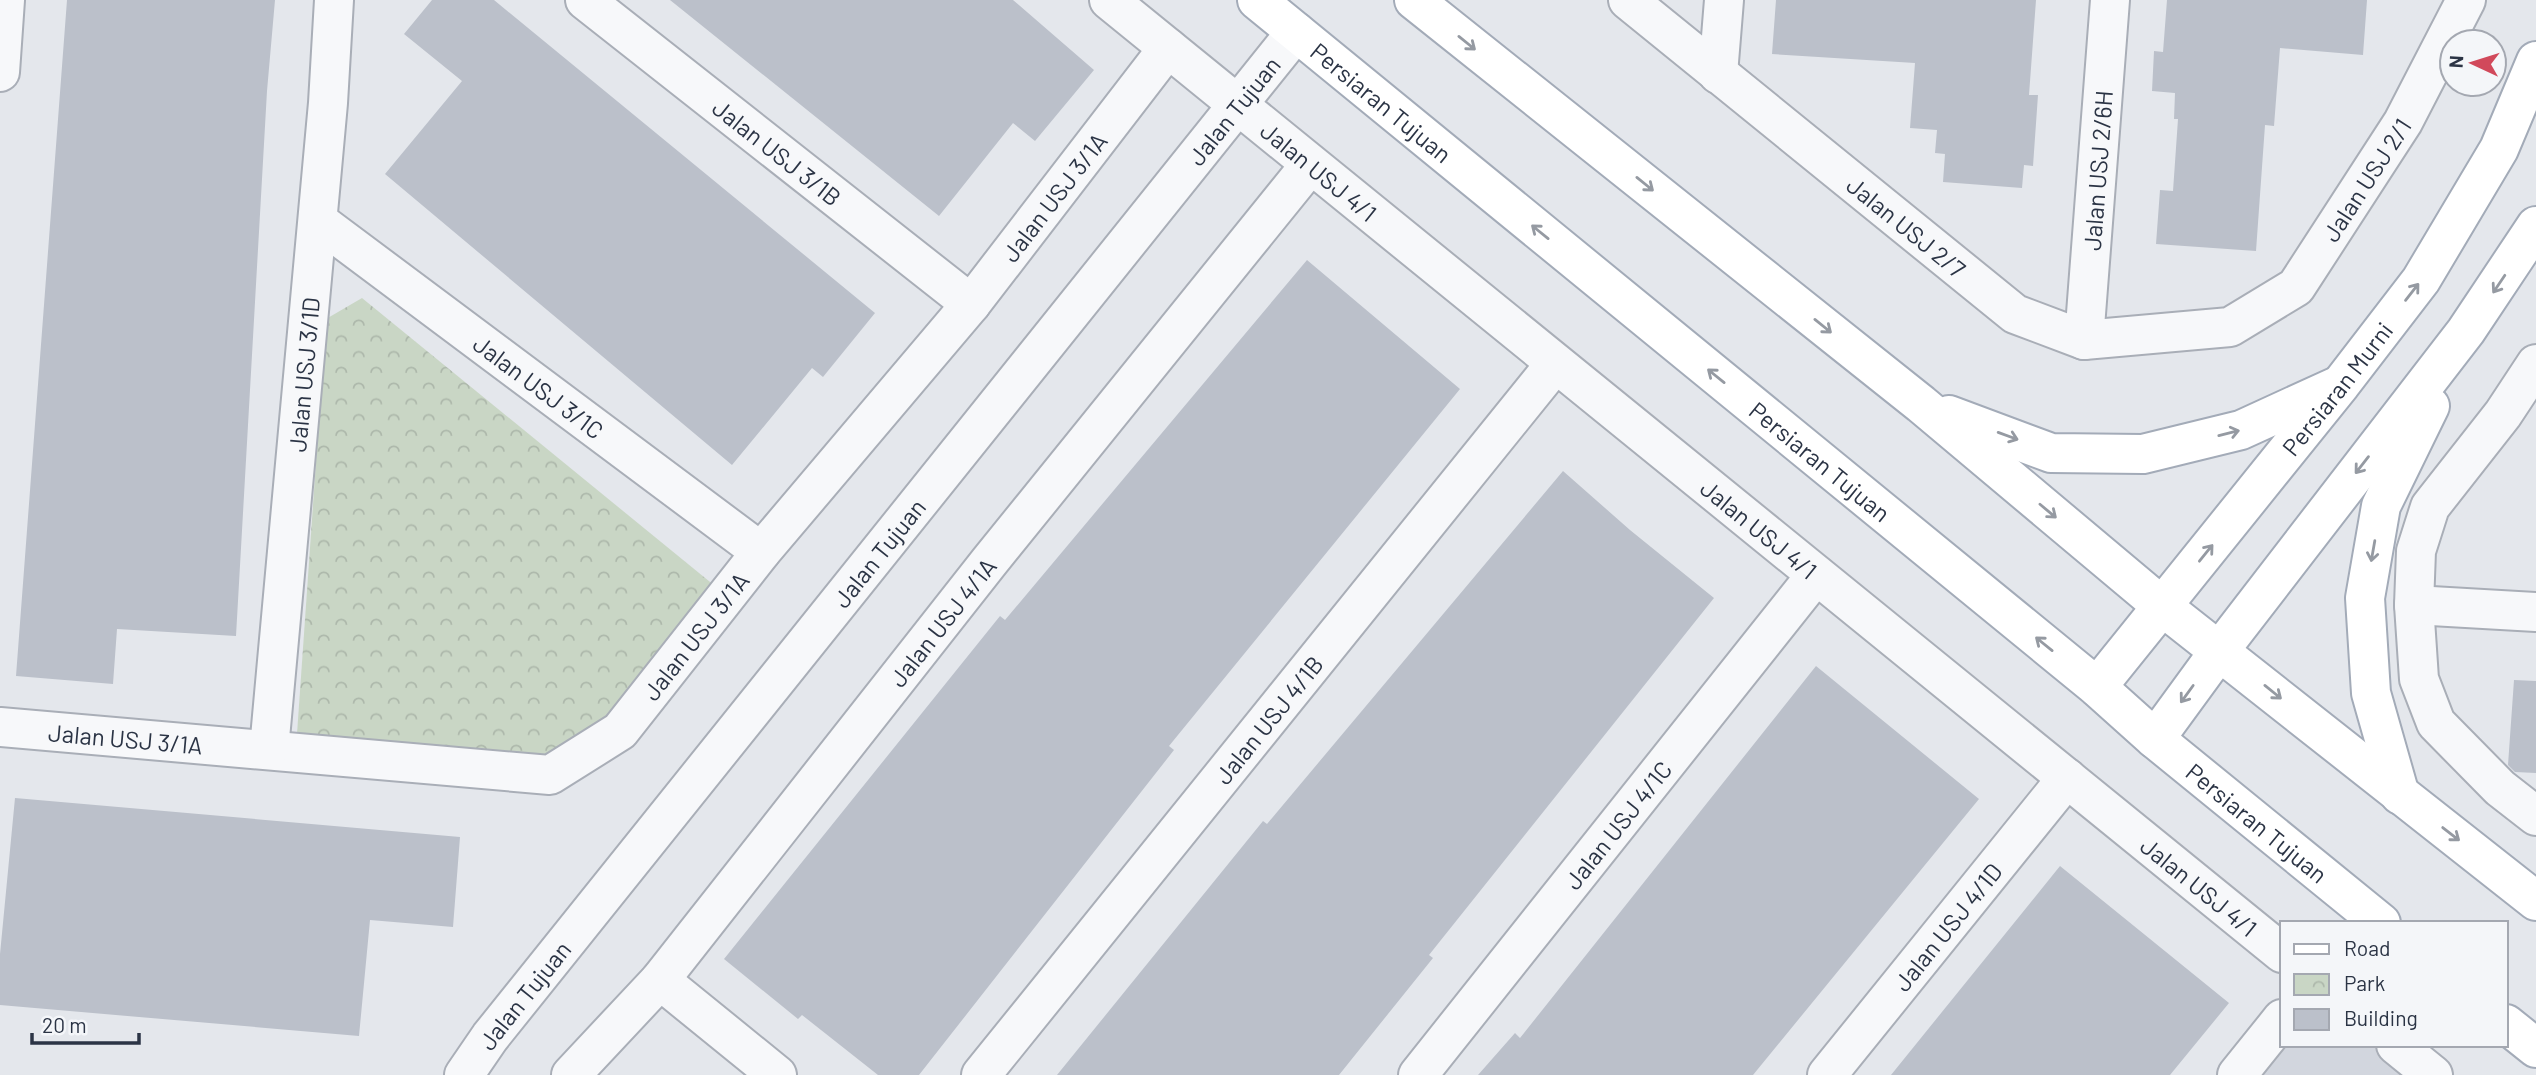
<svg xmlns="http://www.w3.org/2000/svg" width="2536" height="1075" font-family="Barlow,sans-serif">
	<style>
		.built { fill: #d2d6de }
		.park { fill: url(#park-crowns) }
		.building { fill: #bbc0ca }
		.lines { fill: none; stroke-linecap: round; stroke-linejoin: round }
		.minor-casing { stroke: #a9aeb7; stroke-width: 42 }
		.major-casing { stroke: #a3abb8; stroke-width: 42 }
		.minor { stroke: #f7f8fa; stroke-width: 38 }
		.major { stroke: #fff; stroke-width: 38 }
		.oneway { stroke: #959aa2 }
		.labels { text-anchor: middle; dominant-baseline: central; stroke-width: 5; stroke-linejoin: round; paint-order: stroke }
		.street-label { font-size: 24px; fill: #2b3445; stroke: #f4f6f9 }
	</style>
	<defs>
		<pattern id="park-crowns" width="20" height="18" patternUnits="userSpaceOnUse" patternTransform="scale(1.75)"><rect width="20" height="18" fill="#c9d6c5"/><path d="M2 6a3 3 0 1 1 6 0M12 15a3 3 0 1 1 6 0" fill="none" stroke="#adb8ab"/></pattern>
	</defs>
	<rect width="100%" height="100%" fill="#e4e7ec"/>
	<path class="built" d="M2282,1045H2372L2409,1075H2254Z"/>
	<path class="park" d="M362,298L715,586L611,715L543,758L297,734L326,319Z"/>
	<path class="building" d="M67,0H275L267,91L236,636L117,629L113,684L16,676Z
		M432,0H494L875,313L823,377L812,368L732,465L385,174L462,81L404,34Z
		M670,0H1013L1094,70L1035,141L1013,123L939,216Z
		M1776,0H2036L2029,95H2038L2033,166L2024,165L2022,188L1943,182L1945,154L1935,153L1937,130L1910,128L1915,63L1772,54Z
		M2167,0H2367L2363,55L2280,48L2274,126L2265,125L2256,251L2156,244L2160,190L2173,191L2178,119H2174L2175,93L2152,91L2154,51L2163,52Z
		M1307,260L1460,389L1169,746L1174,750L919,1075H878L802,1015L798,1019L724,959L1000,616L1005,620Z
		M1563,471L1630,530L1714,598L1429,955L1433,958L1339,1075H1057L1263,821L1267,824Z
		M1816,666L1979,799L1753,1075H1478L1515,1033L1520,1038Z
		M2514,680L2536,681V773L2515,772L2508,765Z
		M15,798L460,837L453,927L370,920L359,1036L0,1005V954Z
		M2060,866L2229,1003L2170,1075H1891Z"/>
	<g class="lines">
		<g class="minor-casing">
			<g id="minor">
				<path id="s1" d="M585,0L971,304"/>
				<path id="s2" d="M1109,0L2282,953"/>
				<path id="s3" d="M1628,0L2015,314L2084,340L2230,327L2296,287L2403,122L2466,0"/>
				<path d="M0,72L5,0"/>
				<path d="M1718,74L1724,0"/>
				<path id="s4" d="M318,221L761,552"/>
				<path id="s5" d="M2084,340L2110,0"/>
				<path d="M2536,364L2503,414L2430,507L2416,551L2414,605L2419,679L2436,723L2500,788L2536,816"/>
				<path d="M2414,605L2536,612"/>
				<path id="s6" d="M0,727L550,775L620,731L761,552L971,304L1168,48"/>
				<path id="s7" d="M269,749L328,103L334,0"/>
				<path d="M660,980L777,1075"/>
				<path d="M2396,1045L2433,1075"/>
				<path id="s8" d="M464,1075L490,1037L1296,32"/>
				<path id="s9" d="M571,1075L660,980L989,562L1310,165"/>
				<path id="s10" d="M981,1075L1555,364"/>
				<path id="s11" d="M1418,1075L1816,575"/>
				<path id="s12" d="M1827,1075L2067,778"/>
				<path d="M2237,1075L2282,1019"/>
			</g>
		</g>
		<g class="major-casing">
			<g id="major">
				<path id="s13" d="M1257,0L2097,687L2155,739L2381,923"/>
				<path d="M1414,0L1921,404L2163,607L2536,901"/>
				<path d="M1949,415L2051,453L2143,454L2241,430L2335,387"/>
				<path id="s14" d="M2097,687L2341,384L2421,280L2499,149L2536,61"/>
				<path d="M2155,739L2220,650L2466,331L2536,226"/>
				<path d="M2400,795L2371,693L2365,598L2381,506L2430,406"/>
				<path d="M2506,1024L2536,1048"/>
			</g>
		</g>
		<use href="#minor" class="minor"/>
		<use href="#major" class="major"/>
	</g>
	<defs><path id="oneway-shaft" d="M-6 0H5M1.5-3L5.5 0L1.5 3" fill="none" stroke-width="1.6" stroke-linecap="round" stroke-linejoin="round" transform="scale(1.75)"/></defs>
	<g class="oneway">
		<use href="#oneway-shaft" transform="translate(1467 43) rotate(39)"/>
		<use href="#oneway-shaft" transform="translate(1645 184) rotate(39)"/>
		<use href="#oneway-shaft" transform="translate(1540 232) rotate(-141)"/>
		<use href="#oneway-shaft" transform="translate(2499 284) rotate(124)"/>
		<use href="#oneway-shaft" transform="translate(2412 292) rotate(-52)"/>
		<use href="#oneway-shaft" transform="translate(1823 326) rotate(39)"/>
		<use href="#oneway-shaft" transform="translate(1716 376) rotate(-141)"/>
		<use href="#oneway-shaft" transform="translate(2229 433) rotate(-14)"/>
		<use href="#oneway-shaft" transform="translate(2008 436) rotate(20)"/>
		<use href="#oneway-shaft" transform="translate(2362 465) rotate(128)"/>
		<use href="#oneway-shaft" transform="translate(2048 511) rotate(40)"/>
		<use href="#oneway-shaft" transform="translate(2373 551) rotate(100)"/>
		<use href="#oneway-shaft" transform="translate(2206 553) rotate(-51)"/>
		<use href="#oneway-shaft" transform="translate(2044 644) rotate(-141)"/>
		<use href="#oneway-shaft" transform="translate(2273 692) rotate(39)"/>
		<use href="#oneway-shaft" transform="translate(2187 694) rotate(126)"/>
		<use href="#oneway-shaft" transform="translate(2451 834) rotate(38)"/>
	</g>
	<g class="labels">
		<g class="street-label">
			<text stroke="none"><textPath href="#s13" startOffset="161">Persiaran Tujuan</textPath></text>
			<text stroke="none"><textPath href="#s8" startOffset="1234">Jalan Tujuan</textPath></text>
			<text stroke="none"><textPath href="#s1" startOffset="245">Jalan USJ 3/1B</textPath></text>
			<text stroke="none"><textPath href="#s5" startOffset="170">Jalan USJ 2/6H</textPath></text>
			<text stroke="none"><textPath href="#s2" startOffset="271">Jalan USJ 4/1</textPath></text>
			<text stroke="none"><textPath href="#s3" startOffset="924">Jalan USJ 2/1</textPath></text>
			<text stroke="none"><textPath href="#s6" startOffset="1323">Jalan USJ 3/1A</textPath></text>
			<text stroke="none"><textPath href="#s3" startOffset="359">Jalan USJ 2/7</textPath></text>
			<text stroke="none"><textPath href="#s7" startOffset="376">Jalan USJ 3/1D</textPath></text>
			<text stroke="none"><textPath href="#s4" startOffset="276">Jalan USJ 3/1C</textPath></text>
			<text stroke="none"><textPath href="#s14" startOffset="383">Persiaran Murni</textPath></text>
			<text stroke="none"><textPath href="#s13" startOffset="728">Persiaran Tujuan</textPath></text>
			<text stroke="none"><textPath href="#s2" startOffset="838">Jalan USJ 4/1</textPath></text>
			<text stroke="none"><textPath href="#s8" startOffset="667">Jalan Tujuan</textPath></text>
			<text stroke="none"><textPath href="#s9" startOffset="586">Jalan USJ 4/1A</textPath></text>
			<text stroke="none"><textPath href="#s6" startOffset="756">Jalan USJ 3/1A</textPath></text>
			<text stroke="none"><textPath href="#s10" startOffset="457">Jalan USJ 4/1B</textPath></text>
			<text stroke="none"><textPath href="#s6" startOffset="126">Jalan USJ 3/1A</textPath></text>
			<text stroke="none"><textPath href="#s13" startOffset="1295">Persiaran Tujuan</textPath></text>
			<text stroke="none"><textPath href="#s11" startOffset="320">Jalan USJ 4/1C</textPath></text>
			<text stroke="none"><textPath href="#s2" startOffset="1405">Jalan USJ 4/1</textPath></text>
			<text stroke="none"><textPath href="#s12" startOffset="191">Jalan USJ 4/1D</textPath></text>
			<text stroke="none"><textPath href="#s8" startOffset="100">Jalan Tujuan</textPath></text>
		</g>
	</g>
	<rect x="2280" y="921" width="228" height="126" fill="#f4f6f9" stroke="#a4a8b1" stroke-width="2"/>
	<rect x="2294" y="944" width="35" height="10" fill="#ffffff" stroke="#a4a8b1" stroke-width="2"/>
	<text x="2344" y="956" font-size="21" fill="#2b3445">Road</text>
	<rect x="2294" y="974" width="35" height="21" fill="url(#park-crowns)" stroke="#a4a8b1" stroke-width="2"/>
	<text x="2344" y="991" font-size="21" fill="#2b3445">Park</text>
	<rect x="2294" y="1009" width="35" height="21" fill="#bbc0ca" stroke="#a4a8b1" stroke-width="2"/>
	<text x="2344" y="1026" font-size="21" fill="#2b3445">Building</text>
	<g transform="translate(2473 63) rotate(274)"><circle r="33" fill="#f4f6f9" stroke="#a4a8b1" stroke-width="2"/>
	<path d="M0-5L12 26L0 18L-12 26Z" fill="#d1495b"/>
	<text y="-10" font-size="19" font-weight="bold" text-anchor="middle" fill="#2b3445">N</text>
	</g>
	<path d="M32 1033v10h107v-10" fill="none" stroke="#2b3445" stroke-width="3.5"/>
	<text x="42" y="1033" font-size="21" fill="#2b3445" stroke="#f4f6f9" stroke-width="5" paint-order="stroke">20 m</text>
</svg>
